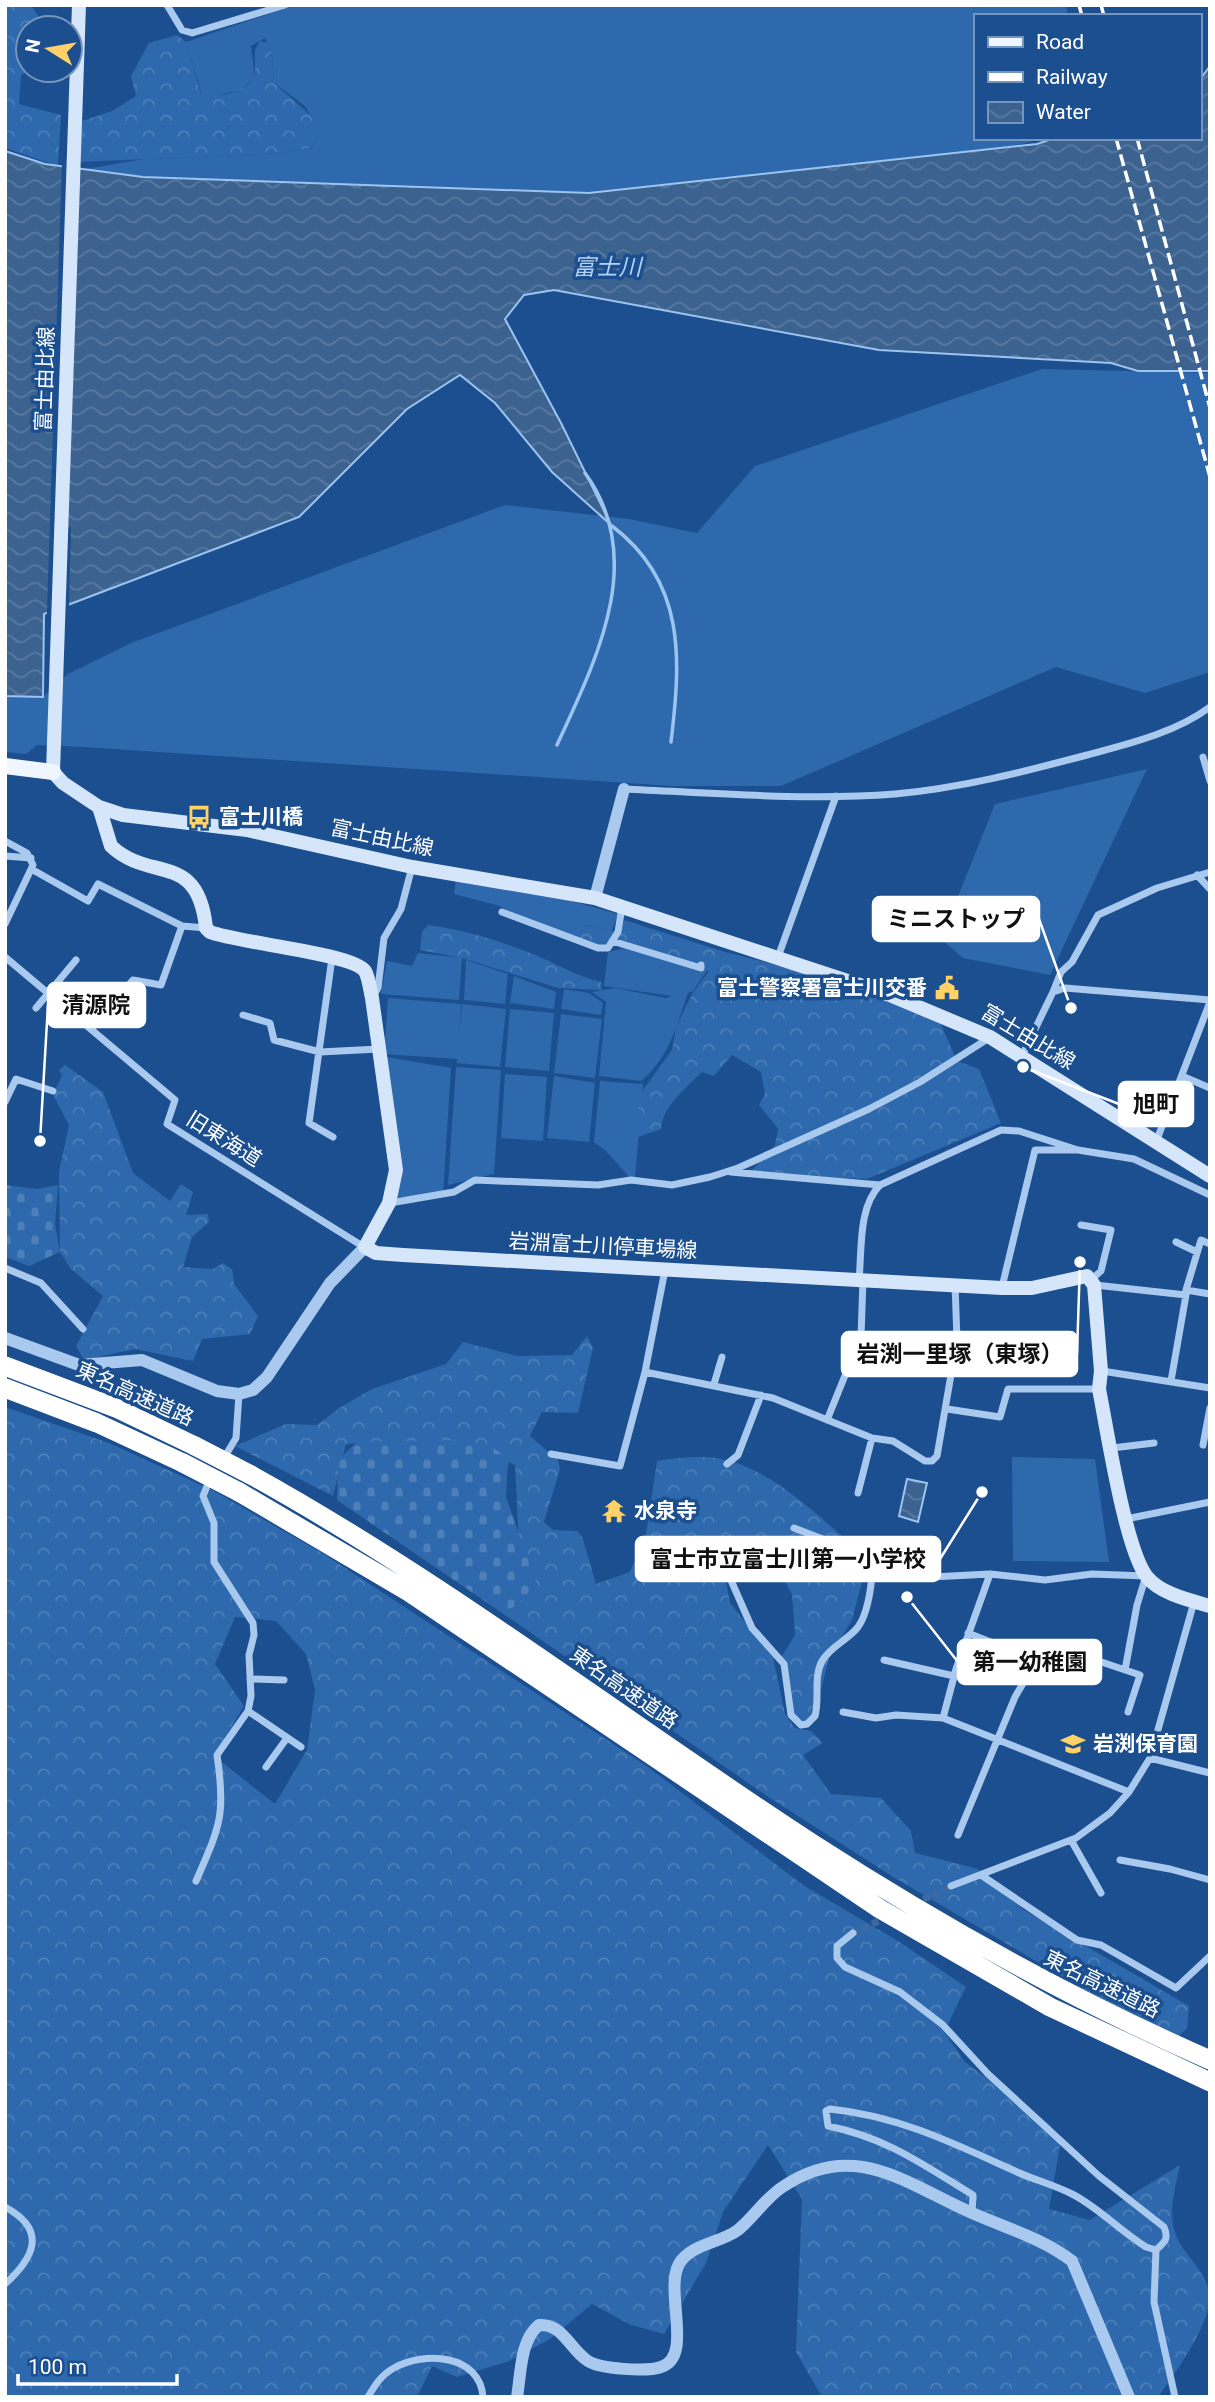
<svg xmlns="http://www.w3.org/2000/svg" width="1215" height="2402" font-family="Roboto,'Noto Sans JP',sans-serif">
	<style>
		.grass { fill: #2e69ad }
		.forest { fill: url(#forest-crowns); fill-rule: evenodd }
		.cemetery { fill: url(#cemetery-stones) }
		.water { fill: url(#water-waves); stroke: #9cc4f0; stroke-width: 2 }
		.pier { fill: #1b4f8f }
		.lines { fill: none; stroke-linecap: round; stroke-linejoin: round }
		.stream { stroke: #9cc4f0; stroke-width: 3.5 }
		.minor-tunnel { stroke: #3d69a0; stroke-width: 7; stroke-dasharray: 7 3.5; stroke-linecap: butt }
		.minor { stroke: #a9c9ee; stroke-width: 7 }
		.tertiary { stroke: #a9c9ee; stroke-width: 12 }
		.secondary { stroke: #d6e6fa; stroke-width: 14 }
		.primary { stroke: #f0f6ff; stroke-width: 16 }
		.motorway { stroke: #fff; stroke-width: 19 }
		.rail { stroke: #fff; stroke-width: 3.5; stroke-dasharray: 12 5; stroke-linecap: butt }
		.motorway-bridge { stroke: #fff; stroke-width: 19 }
		.labels { text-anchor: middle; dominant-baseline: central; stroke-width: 7; stroke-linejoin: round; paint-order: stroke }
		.street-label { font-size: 21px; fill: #fff; stroke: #1b4f8f }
		.poi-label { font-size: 21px; font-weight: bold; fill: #fff; stroke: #1b4f8f; text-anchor: start }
		.water-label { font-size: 23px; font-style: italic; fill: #b5d3f5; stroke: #1b4f8f }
		.leader { fill: none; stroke: #fff; stroke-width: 2.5 }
		.callout-dot { fill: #fff; stroke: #1b4f8f; stroke-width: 2.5 }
		.callout { fill: #fff; stroke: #fff; stroke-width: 2.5 }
		.callout-label { font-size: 23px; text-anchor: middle; font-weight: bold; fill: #111 }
	</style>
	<defs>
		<pattern id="forest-crowns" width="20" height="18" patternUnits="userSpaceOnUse" patternTransform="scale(1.75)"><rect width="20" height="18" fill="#2e69ad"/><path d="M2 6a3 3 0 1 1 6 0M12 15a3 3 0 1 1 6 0" fill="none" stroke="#4d80b9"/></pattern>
		<pattern id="cemetery-stones" width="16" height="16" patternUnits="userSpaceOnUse" patternTransform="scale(1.75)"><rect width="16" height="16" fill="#2e69ad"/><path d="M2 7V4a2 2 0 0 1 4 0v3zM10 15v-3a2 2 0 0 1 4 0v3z" fill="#4d80b9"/></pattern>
		<pattern id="water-waves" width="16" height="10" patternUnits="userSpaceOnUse" patternTransform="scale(1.75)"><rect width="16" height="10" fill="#3c6290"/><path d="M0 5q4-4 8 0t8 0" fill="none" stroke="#597aa1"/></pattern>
	</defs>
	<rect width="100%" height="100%" fill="#1b4f8f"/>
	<path class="grass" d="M295,5H1066L1068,16H975V138H1045L931,167L707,188L323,206L85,169L144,159L284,153L312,147L320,131L305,106L274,83L272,54L265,38L251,46L255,78L240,90L203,99L186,42Z
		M1042,369L1210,373V672L1145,693L1056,667L781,786H672L84,747L37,745L26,754L5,752V697H43L68,674L131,643L505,505L629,519L697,533L755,466Z
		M1147,769L1050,975L963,958L941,939L995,804Z
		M456,878L568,900L618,914L612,931L587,925L577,938L496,905L454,894Z
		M625,948L708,969L693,991L688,993C676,1026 670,1057 641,1081L599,1076L606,1002L592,992L615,988L666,998L672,996L604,986L608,952Z
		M418,953L462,958L459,1000L381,994L387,961L412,966Z
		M466,960L508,974L505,1004L464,1000Z
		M514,976L556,992L554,1009L510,1003Z
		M564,989L589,993L603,1003L601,1015L561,1009Z
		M388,998L461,1004L459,1035L462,1004L506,1009L500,1067L457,1063V1059L384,1054Z
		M510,1009L554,1013L549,1071L505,1067Z
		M561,1014L602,1019L595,1078L554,1073Z
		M386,1057L451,1068L443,1194L394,1198Z
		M456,1067L501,1070L494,1174L448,1185Z
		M505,1074L547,1077L543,1141L501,1138Z
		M554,1076L595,1083L589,1142L547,1138Z
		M600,1081L643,1084L635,1178H630L606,1151L594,1142Z
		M1012,1457L1095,1459L1109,1562L1013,1561Z"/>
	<path class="forest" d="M5,5H31L46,28H28L30,70L21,75L19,104L61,115L58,166L5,148Z
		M177,35L186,42L201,94C221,98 241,93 255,78V50L260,41L271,44L274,83L317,121L320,131L312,147L284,153L80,162L82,121L112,111L136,96L131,76L149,43Z
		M624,920L725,952L816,975L939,1020L957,1061L979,1069L1001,1123L867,1179L749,1174L775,1145L778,1129L759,1105L765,1094L761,1072L732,1055L714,1076L702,1072C686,1088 662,1107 661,1129L638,1137V1097L672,1050L676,1027L692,994L709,971L619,943L600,949L577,938L587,925L621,933Z
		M428,925C467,930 503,942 540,957C561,966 578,977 601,982L602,990L558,988L462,958L420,950L422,932Z
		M65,1065L103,1092L133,1173L170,1201L181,1184L193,1192L186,1215L208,1214L209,1222L192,1237L183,1267L213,1269L223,1263L232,1269L234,1284L258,1316L250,1334L202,1339L193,1361L135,1349L84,1360L76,1346L103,1296L71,1269L60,1252L59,1172L69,1125L53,1095L62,1075L59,1070Z
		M587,1336L593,1348L578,1413L542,1412L530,1436L558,1460L560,1469L544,1522L553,1530L578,1531L583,1539L596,1584L630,1572L646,1534L657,1461C677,1458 701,1455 721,1459C775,1469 827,1525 868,1559L852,1620L829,1658L812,1725L795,1721L782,1656L795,1635L792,1594L781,1574L740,1554L724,1570L730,1603L773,1657L785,1714L795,1728L811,1731L823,1743L803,1755L831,1794L881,1798L911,1831L915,1853L978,1869L1024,1910L1189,2006L1187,2028L1179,2036L1141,2023L890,1875L767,1796L505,1615L537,1585L519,1546L515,1465C468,1444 397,1441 346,1444L333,1496L235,1446L286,1424L317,1425L341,1407L372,1389L446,1364L463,1342L517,1356L572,1355Z
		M5,1407L109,1443L214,1491L327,1556L648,1767L803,1885L898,1941L966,1987L944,2032L965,2062L1050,2125L1060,2146L1049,2209L1090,2220L1180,2165C1176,2186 1167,2213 1176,2235C1184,2255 1204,2269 1209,2291C1215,2319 1174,2375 1158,2397H822L796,2352L802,2199L768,2145L723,2212L706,2263L664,2334L631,2325L592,2304L550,2339L509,2361L457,2377L432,2366L417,2397H5ZM235,1617L276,1621L306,1654L315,1690L307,1750L275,1804L214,1756L244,1706L215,1664Z"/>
	<path class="cemetery" d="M5,1185L37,1189L58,1185L55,1224L60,1252L29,1266L5,1257Z
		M454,1440L488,1445L508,1457L506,1497L537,1585L505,1615L337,1500L338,1460L357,1442Z"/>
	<path class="water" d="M1210,66V371H1138L1111,363L879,350L554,290L524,295L505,319L561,423L611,525L552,472L495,403L460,375L407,409L299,517L44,614L43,697L5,696V151L45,164L143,177L589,193L1037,144L1055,138H1199V81Z
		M907,1479L927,1483L918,1522L899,1516Z"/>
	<path class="pier" d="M62,163L80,165L68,527H71L69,608L47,616L44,700Z"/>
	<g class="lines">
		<path class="stream" d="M612,526C686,582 681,659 671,742
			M557,745C596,660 648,559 585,473"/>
		<path class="minor-tunnel" d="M914,1904L951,1886
			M853,1933L887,1917"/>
		<path class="minor" d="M167,5L182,30L192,33L285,5
			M1203,757L1210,781
			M624,789C714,793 805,801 895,794C961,788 1023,772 1087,755C1128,744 1175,733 1210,707
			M5,841L27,853L33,865L5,924
			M5,856L31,858
			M33,870L88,901L98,884L182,926L206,928
			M1197,875L1210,889
			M502,912L598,948H608L618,932L622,907
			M612,941L701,968V965
			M5,957L175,1100L167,1124L364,1247
			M778,957L836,796
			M332,958L309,1123L333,1137
			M1053,992L1061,972L1072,962L1098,915L1157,888L1210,872
			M374,995L378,988L384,938L401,909L412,867
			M36,1008L76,960
			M243,1015L270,1023L274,1040L320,1052L379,1049
			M92,1028L133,980L161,985L182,926
			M1022,1056L1053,992L1065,988L1210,1000
			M1182,1076L1210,1088
			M5,1102L16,1079L53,1091
			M1156,1142L1210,1002
			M731,1172L880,1185
			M390,1203L454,1192L475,1180L598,1185L631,1180L672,1185L710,1177L738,1168L869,1109L920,1082L989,1038
			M1081,1225L1111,1230L1101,1271L1092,1279
			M1176,1242L1197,1252
			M5,1268L41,1283L83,1329
			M859,1280C862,1250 858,1207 880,1185L1001,1130L1019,1131L1078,1150L1134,1159L1210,1195
			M1095,1285L1186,1295L1171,1381
			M1002,1287L1035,1150H1077
			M1186,1290L1201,1240L1210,1244
			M1186,1294V1290L1210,1294
			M1102,1371L1210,1388
			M645,1372L773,1398L872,1438L893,1441L925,1461H932L937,1456L957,1340L955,1284
			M714,1384L722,1357
			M947,1409L1000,1417L1008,1389H1099
			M827,1420L861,1336L863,1280
			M1203,1445L1210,1408
			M1112,1448L1154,1443
			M551,1454L620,1466L645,1372L665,1270
			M224,1458L236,1438L239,1394
			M727,1464L738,1455L761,1395
			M858,1493L872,1438
			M1126,1519L1210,1502
			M794,1528L854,1551L873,1562
			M730,1578L752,1628L784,1664L791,1715L801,1725L807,1724L815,1716C820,1698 813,1678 822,1661C831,1646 848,1640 858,1627C869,1612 872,1580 873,1562L932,1577L990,1574L1045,1580L1092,1574L1146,1576L1137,1605L1125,1670
			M968,1633L1003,1647
			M884,1660L954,1676
			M250,1679L284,1680
			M248,1711L301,1747
			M843,1712L876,1718L896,1715L943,1718L1129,1792
			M943,1718L956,1669L990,1574
			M1150,1758L1210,1773
			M266,1767L287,1738
			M958,1835L1015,1697L1028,1675L1057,1647L1140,1675L1128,1712
			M1071,1840L1101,1893
			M1120,1860L1170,1869L1210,1880
			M981,1875L1077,1940L1101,1945L1176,1988L1210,1956
			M196,1881C220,1826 226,1815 217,1755L248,1711L251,1696L249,1655L254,1635L253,1623L214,1562V1523L203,1496L210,1479
			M951,1886L1076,1838L1110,1813L1129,1792L1150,1758L1194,1602
			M853,1933L837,1946V1958L845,1967L900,1992L943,2025L988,2074L1099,2176L1164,2227C1169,2239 1165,2242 1156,2250L1146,2247C1120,2231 1098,2207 1072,2194C1054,2185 1035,2180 1017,2172C955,2144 899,2116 830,2109L826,2111L828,2126C887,2138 922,2164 973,2195L972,2213
			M5,2207C48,2230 34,2258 5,2284
			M1156,2250L1154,2302L1175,2397
			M368,2397C375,2385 381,2375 394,2368C424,2351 480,2354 483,2397"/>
		<path class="tertiary" d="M595,898L624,789
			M5,1338L79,1365L142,1360L217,1391L239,1394L253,1390L267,1377L330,1283L365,1247
			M517,2397C521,2374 520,2340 539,2325C563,2323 570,2350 588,2361C600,2369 647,2372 661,2367C694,2357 664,2291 679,2264C690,2244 721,2243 738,2230C754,2217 766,2197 784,2186C855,2139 906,2184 972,2213C1006,2228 1042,2238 1072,2261L1129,2397"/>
		<path class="secondary" d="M79,5L53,772L63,783L99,807L123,815L247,830L412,867L595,898L890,995L990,1037L1210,1176
			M99,807L111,846C150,883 198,850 206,928L210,932C238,943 351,953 365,971C369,978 370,990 372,998L396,1170L389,1203L365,1247L376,1253L403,1255L1002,1288H1032L1087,1276L1094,1285L1101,1371L1099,1389C1107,1429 1125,1549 1147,1577C1161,1594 1189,1600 1210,1606"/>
		<path class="primary" d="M5,766L53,772"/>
		<path class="motorway" d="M5,1366L116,1408L195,1446
			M5,1388L97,1423L183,1463
			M251,1475C448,1584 625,1722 813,1844C940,1926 1071,1999 1210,2060
			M239,1492L409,1592L880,1909L1050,2007L1210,2082"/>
		<path class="rail" d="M1079,5L1082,16
			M1101,5L1104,16
			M1116,138L1210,477
			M1137,138L1210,408"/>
		<path class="motorway-bridge" d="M195,1446L251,1475
			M183,1463L239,1492"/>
	</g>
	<defs>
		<g id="bus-bare" transform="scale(1.89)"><path d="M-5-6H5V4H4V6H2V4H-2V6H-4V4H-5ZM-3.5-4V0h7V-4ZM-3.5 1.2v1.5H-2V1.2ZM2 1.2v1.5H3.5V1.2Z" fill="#ffd166" stroke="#1b4f8f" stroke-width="2.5" paint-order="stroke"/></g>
		<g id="civic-bare" transform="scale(1.89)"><path d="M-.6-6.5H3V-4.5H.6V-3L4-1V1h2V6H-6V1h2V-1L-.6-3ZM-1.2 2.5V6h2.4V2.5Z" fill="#ffd166" stroke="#1b4f8f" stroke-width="2.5" paint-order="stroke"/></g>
		<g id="temple-bare" transform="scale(1.89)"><path d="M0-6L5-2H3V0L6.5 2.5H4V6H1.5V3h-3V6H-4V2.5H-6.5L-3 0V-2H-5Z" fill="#ffd166" stroke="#1b4f8f" stroke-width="2.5" paint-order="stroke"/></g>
		<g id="school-bare" transform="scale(1.89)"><path d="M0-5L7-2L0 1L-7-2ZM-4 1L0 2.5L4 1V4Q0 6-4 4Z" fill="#ffd166" stroke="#1b4f8f" stroke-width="2.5" paint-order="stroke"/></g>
	</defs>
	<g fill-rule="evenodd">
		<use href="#bus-bare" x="199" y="817"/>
		<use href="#civic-bare" x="947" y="988"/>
		<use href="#temple-bare" x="614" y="1511"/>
		<use href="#school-bare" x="1073" y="1744"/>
	</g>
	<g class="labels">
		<g class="street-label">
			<text transform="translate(45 379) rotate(-88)">富士由比線</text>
			<text transform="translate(382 838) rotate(12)">富士由比線</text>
			<text transform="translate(1028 1037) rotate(31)">富士由比線</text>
			<text transform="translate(224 1139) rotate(32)">旧東海道</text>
			<text transform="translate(603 1246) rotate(3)">岩淵富士川停車場線</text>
			<text transform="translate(135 1394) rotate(24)">東名高速道路</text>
			<text transform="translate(624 1688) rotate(35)">東名高速道路</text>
			<text transform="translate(1102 1984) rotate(26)">東名高速道路</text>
		</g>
		<g class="poi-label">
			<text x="219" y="817">富士川橋</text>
			<text x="927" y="988" text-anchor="end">富士警察署富士川交番</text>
			<text x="634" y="1511">水泉寺</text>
			<text x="1093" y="1744">岩渕保育園</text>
		</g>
		<g class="water-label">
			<text x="607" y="267">富士川</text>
		</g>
	</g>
	<path class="leader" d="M1071 1008L1039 919M40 1141L48 1005M1023 1067L1119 1104M1080 1262L1077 1354M982 1492L940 1559M907 1597L958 1662"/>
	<g class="callout-dot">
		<circle cx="1071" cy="1008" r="7"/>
		<circle cx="40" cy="1141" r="7"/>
		<circle cx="1023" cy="1067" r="7"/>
		<circle cx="1080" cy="1262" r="7"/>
		<circle cx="982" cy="1492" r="7"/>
		<circle cx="907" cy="1597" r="7"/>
	</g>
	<g class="callout">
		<rect x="873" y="897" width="166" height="44" rx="7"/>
		<rect x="48" y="983" width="97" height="44" rx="7"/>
		<rect x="1119" y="1082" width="74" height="44" rx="7"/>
		<rect x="842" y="1332" width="235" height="44" rx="7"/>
		<rect x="636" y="1537" width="304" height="44" rx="7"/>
		<rect x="958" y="1640" width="143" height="44" rx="7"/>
	</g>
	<g class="callout-label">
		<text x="956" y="927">ミニストップ</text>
		<text x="96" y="1013">清源院</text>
		<text x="1156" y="1112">旭町</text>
		<text x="960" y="1362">岩渕一里塚（東塚）</text>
		<text x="788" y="1567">富士市立富士川第一小学校</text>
		<text x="1030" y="1670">第一幼稚園</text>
	</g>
	<rect width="1215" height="2402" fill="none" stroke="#ffffff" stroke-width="14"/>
	<rect x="974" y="14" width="228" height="126" fill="#1b4f8f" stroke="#7695bc" stroke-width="2"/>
	<rect x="988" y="37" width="35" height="10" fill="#f0f6ff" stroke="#7695bc" stroke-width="2"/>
	<text x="1036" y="49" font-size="21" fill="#ffffff">Road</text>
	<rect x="988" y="72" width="35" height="10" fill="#ffffff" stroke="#7695bc" stroke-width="2"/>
	<text x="1036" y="84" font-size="21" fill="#ffffff">Railway</text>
	<rect x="988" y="102" width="35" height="21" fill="url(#water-waves)" stroke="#7695bc" stroke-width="2"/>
	<text x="1036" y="119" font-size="21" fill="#ffffff">Water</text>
	<g transform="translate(49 49) rotate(281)"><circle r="33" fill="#1b4f8f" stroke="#7695bc" stroke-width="2"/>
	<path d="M0-5L12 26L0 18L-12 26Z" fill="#ffd166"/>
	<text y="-10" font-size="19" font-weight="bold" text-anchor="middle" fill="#ffffff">N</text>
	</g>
	<path d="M18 2374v10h159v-10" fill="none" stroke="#ffffff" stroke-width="3.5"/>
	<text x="28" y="2374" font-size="21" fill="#ffffff" stroke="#1b4f8f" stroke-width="5" paint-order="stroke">100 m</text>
</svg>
